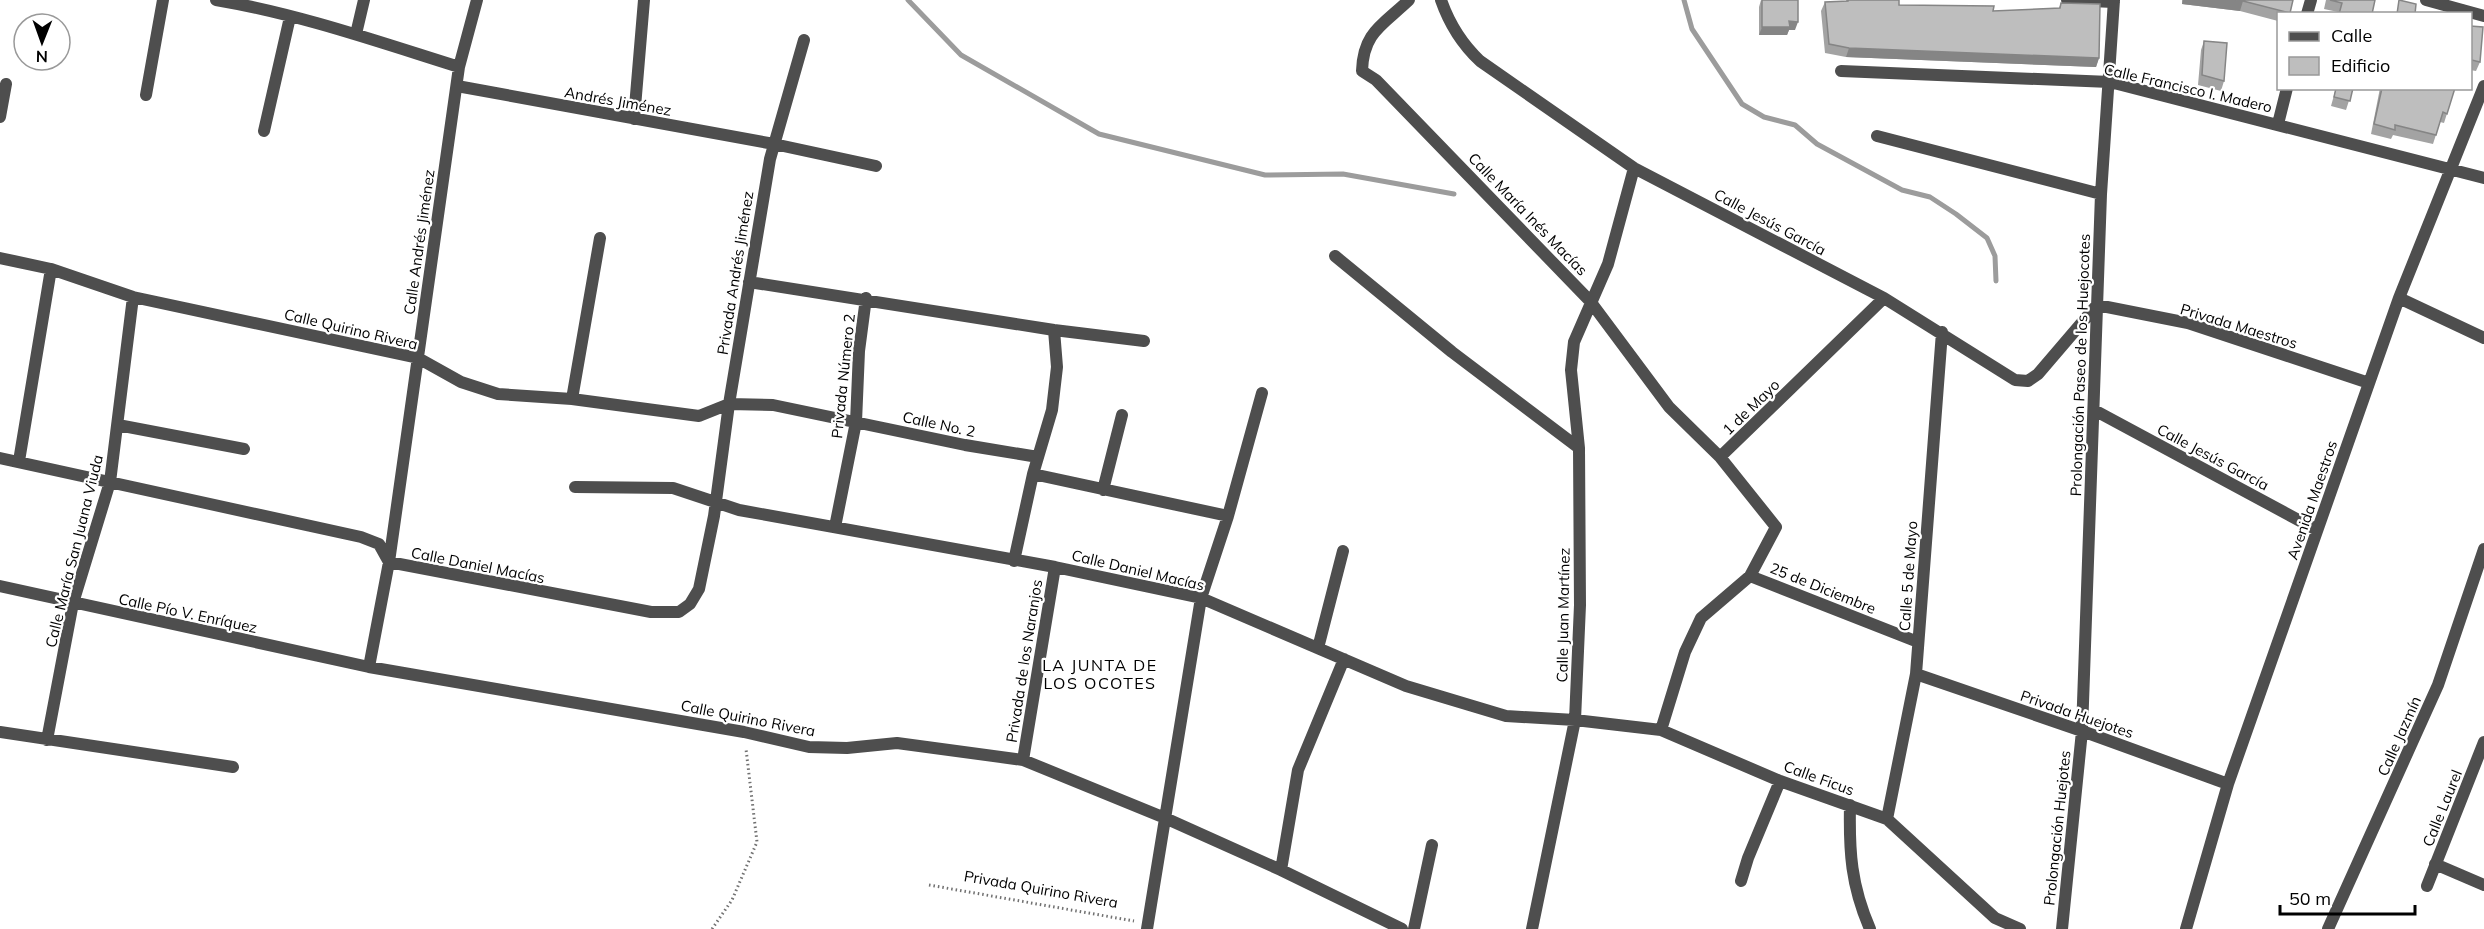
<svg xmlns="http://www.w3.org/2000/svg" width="2484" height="929" font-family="Mulish,sans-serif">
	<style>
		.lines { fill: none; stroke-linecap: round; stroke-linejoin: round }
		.stream { stroke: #9c9c9c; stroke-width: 5 }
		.path { stroke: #707070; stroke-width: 3; stroke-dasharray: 1.5 3; stroke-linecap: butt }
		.minor { stroke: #4e4e4e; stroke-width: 12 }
		.wall { fill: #a3a3a3 }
		.shaded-wall { fill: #858585 }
		.building { fill: #bebebe; stroke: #858585; stroke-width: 1.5 }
		.labels { text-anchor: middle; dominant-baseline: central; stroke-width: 4.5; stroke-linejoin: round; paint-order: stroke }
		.street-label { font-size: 15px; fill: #000; stroke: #fff }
		.neighbourhood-label { font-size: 16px; letter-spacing: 1.5px; fill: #000; stroke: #fff }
	</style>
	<rect width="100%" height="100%" fill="#fff"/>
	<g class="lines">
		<path class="stream" d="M908,0L961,55L1099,134L1265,175L1343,174L1454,194
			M1684,0L1692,29L1742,104L1764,117L1795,125L1817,144L1902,190L1930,197L1956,214L1987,238L1995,256L1996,281"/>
		<path class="path" d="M929,885L1134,921
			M712,929L732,900L757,842L746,749"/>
		<path class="minor" d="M216,0C299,14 379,42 459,67
			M1409,0C1383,25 1363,32 1362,71L1376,80L1590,301L1669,407L1720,457L1776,527L1750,576L1701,618L1685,652L1661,730
			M1441,0C1449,23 1462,44 1480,61L1634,168L1884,298L2015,380L2028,381L2038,374L2097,305L2188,323L2369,383
			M2067,0L2114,2
			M2426,0L2484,16
			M2307,14L2311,0
			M356,34L364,0
			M1841,71L2110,82L2484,178
			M457,86L774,144L876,166
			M146,95L163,0
			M0,117L6,84
			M634,119L644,0
			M2278,124L2287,88
			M264,131L290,17
			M1877,136L2101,194
			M1335,256L1452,352L1579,448
			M0,258L51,269L133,297L418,358L461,382L498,394L572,399L699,416L729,404L773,405L965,445L1038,457
			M749,282L1054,330L1144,341
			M2399,298L2484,338
			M572,399L600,238
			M2094,410L2317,530
			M118,425L244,449
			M1720,457L1884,298
			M0,458L361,537L379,544L389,562L651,612H679L690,604L699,589L714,516L729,404L770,159L804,40
			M19,461L51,269
			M1033,474L1228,516
			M575,487L673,488L739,510L1055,567L1201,598L1406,686L1506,716L1575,720L1661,730L1780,781L1887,819L1995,918L2020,929
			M1103,490L1122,415
			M835,527L856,422L859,351L866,298
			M1014,561L1033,474L1052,410L1057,367L1054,330
			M1750,576L1918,642
			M0,586L369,667L744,732L809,747L847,748L897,743L1023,760L1165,818L1281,870L1402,929
			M1318,648L1343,551
			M369,667L389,562L459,67L477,0
			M1916,674L2082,731L2228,784
			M0,732L233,767
			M47,740L73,603L110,482L133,297
			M1023,760L1055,567
			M1850,805C1849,852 1851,885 1870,929
			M1887,819L1916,674L1942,332
			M2435,864L2484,885
			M1281,870L1298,770L1344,659
			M1741,881L1748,858L1780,781
			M2427,886L2484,742
			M1147,929L1201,598L1228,516L1262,393
			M1414,929L1432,845
			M1532,929L1575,720L1580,605L1579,448L1571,370L1574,342L1608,264L1634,168
			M2062,929L2082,731L2101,194L2114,0
			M2186,929L2228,784L2399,298L2484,86
			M2328,929L2438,685L2484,549"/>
	</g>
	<path class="wall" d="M1761,0L1795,30H1789L1787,35H1759V7Z
		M1846,0H1899V5L1993,11L2059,8L2061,3L2099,58L2096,67L1846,57L1825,53L1821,11L1825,2L1846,1Z
		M2182,0H2293L2290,14H2278V21L2240,11L2182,4Z
		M2326,0H2375L2372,14H2338V12L2324,9Z
		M2470,26L2480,62L2476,71L2470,70Z
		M2204,41L2224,81L2221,91L2198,85L2201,50Z
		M2336,88H2353L2346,110L2331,106Z
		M2380,88H2455L2444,123L2440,122L2433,144L2393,135L2391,139L2371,134Z"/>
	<path class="shaded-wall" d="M2183,0H2236L2243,1L2240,11L2182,4Z
		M1789,21L1798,22L1795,30H1789L1787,35H1759L1762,27Z
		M1849,48L2099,58L2096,67L1846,57Z"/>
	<path class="building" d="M1762,0H1798V22L1789,21L1790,27H1762Z
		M1848,0H1899V5L1994,6L1993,11L2060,8L2061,3L2100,4L2099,58L1849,48L1829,44L1825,2L1848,1Z
		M2236,0H2293L2290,13L2243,1Z
		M2330,0H2375L2372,14H2339L2342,3Z
		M2399,0L2416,4L2415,14H2397Z
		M2470,26L2483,27L2480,62L2472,60L2470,64Z
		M2204,41L2227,43L2224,81L2202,75Z
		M2336,88H2353L2350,101L2334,97Z
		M2382,88H2455L2447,114L2443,112L2436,135L2395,125V130L2374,124Z"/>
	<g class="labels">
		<g class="street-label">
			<text transform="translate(2188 88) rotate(13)">Calle Francisco I. Madero</text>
			<text transform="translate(618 101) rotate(10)">Andrés Jiménez</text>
			<text transform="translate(1528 214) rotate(46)">Calle María Inés Macías</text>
			<text transform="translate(1770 222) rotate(28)">Calle Jesús García</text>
			<text transform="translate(419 242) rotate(-82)">Calle Andrés Jiménez</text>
			<text transform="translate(735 273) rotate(-81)">Privada Andrés Jiménez</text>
			<text transform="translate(2239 326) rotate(17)">Privada Maestros</text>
			<text transform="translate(351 329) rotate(13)">Calle Quirino Rivera</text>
			<text transform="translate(2080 365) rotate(-88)">Prolongación Paseo de los Huejocotes</text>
			<text transform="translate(843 376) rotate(-84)">Privada Número 2</text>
			<text transform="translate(1751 407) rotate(-44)">1 de Mayo</text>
			<text transform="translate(939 424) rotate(12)">Calle No. 2</text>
			<text transform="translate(2213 457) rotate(28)">Calle Jesús García</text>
			<text transform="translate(2312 500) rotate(-71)">Avenida Maestros</text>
			<text transform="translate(74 551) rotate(-76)">Calle María San Juana Viuda</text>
			<text transform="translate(478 565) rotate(11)">Calle Daniel Macías</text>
			<text transform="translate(1138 570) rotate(13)">Calle Daniel Macías</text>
			<text transform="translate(1908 576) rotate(-86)">Calle 5 de Mayo</text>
			<text transform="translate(1823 588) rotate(22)">25 de Diciembre</text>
			<text transform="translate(188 613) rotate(12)">Calle Pío V. Enríquez</text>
			<text transform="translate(1563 615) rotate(-89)">Calle Juan Martínez</text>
			<text transform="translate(1024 661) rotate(-81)">Privada de los Naranjos</text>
			<text transform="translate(2077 714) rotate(19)">Privada Huejotes</text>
			<text transform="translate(748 718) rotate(11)">Calle Quirino Rivera</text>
			<text transform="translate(2399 736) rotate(-66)">Calle Jazmín</text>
			<text transform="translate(1819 778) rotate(20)">Calle Ficus</text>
			<text transform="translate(2442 808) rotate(-68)">Calle Laurel</text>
			<text transform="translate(2057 828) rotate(-84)">Prolongación Huejotes</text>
			<text transform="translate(1041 889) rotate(10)">Privada Quirino Rivera</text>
		</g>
		<g class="neighbourhood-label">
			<text x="1100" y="665">LA JUNTA DE<tspan x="1100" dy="18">LOS OCOTES</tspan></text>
		</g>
	</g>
	<rect x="2277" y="12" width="195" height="78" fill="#ffffff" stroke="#999999" stroke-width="1.5"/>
	<rect x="2289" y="32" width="30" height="9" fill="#4e4e4e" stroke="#999999" stroke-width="1.5"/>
	<text x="2331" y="42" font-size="18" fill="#000000">Calle</text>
	<rect x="2289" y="57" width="30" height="18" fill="#bebebe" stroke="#999999" stroke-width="1.5"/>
	<text x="2331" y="72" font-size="18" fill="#000000">Edificio</text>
	<g transform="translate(42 42) rotate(181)"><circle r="28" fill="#ffffff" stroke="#999999" stroke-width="1.5"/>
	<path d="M0-4.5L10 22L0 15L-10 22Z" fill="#000000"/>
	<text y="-9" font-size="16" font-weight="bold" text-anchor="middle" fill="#000000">N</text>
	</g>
	<path d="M2280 905v9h135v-9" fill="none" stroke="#000000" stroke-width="3"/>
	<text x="2289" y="905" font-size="18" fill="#000000" stroke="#ffffff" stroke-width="4.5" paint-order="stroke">50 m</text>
</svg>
